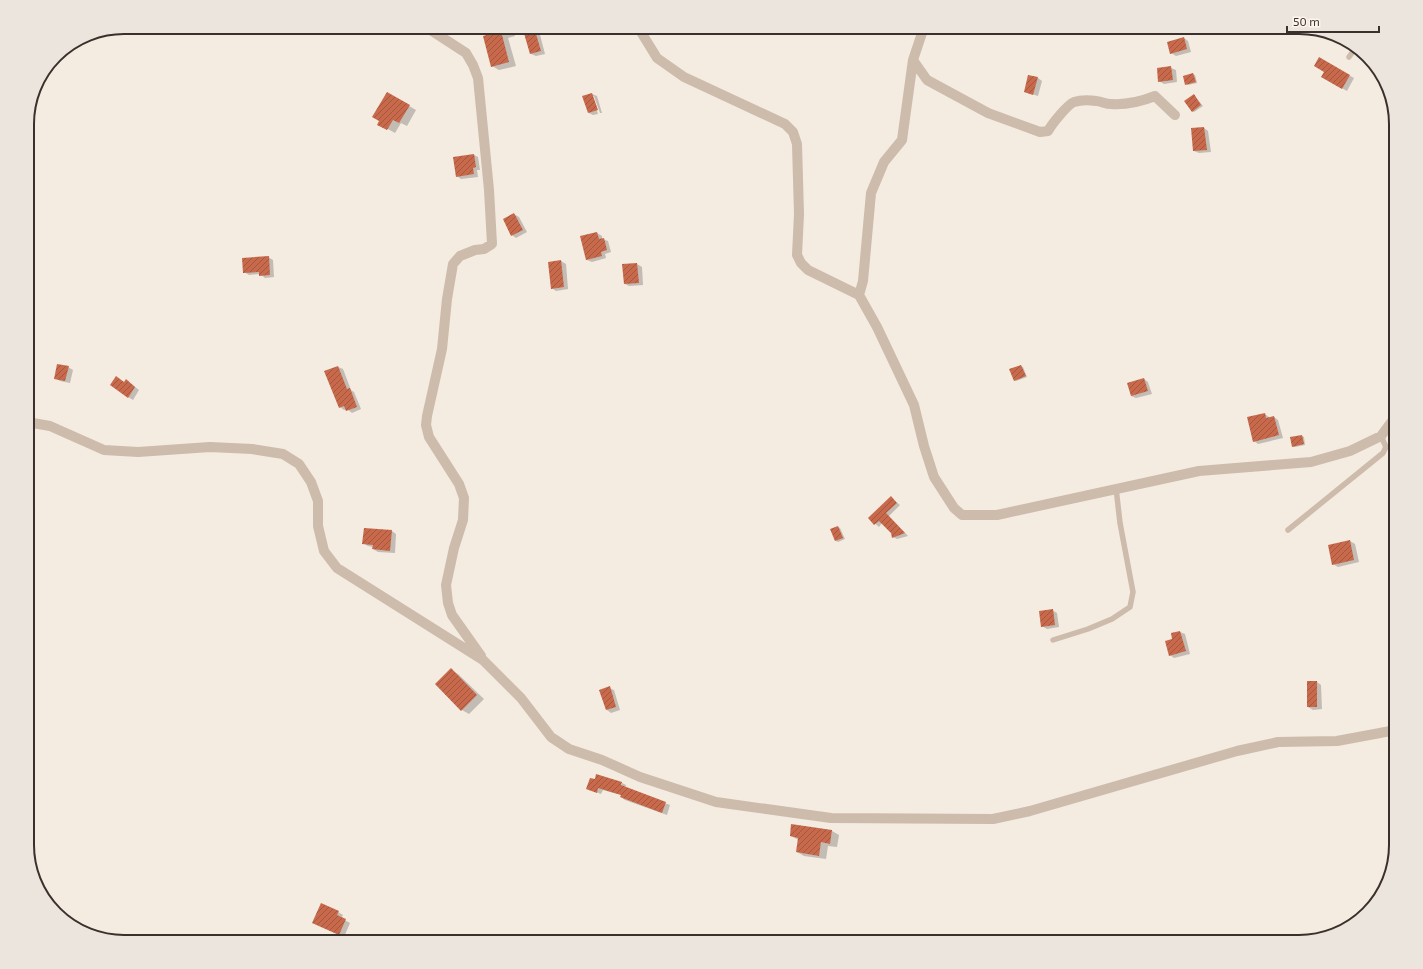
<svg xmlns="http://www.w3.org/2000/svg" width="1423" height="969" font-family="'Exo 2',sans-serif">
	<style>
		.shadow { fill: #0003 }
		.building { fill: url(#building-hatch) }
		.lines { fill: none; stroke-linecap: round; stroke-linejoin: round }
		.service { stroke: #cdbbac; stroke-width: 5.5 }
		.minor { stroke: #cdbbac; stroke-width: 10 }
		.rim { fill: none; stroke: #3b302b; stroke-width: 2 }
	</style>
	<defs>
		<pattern id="building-hatch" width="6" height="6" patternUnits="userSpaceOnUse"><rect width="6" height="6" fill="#c8694b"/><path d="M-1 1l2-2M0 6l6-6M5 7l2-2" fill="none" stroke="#a4573f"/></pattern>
	</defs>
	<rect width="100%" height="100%" fill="#f4ebe1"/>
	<path class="shadow" d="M495,27H512L515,36L508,38L516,66L499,70L492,66L497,33Z
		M617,27H632V30H622Z
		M534,28L539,31L545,54L536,56L531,54Z
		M1184,38L1188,41L1191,52L1176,56L1171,53Z
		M1346,41L1353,43V44L1352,45Z
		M1319,59L1354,78L1347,91L1322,77L1325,71Z
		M1171,68L1176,70L1177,82L1164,84L1159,81Z
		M1193,74L1195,75L1197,83L1188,85L1186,84Z
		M1038,78L1042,81L1038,96L1025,92Z
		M387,93L416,110L407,126L401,123L395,133L379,124Z
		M592,94L597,96L602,113H600L594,96H592L598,114L593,115L589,113Z
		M1194,95L1203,106L1194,112L1192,111Z
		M1204,128L1208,131L1211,152L1199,153L1194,151Z
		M474,155L478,157L480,170H477L478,177L461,179L457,176Z
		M514,214L519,217L527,232L516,238L512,235Z
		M597,233L602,236V239L608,241L611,252L605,254L606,258L592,262L587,260Z
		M268,257L273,260L274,277L265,278L260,274L249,275L244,272Z
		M561,261L566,264L568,289L556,291L552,288Z
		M637,264L642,267L643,285L629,286L625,284Z
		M1021,366L1023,367L1027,377L1016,381L1014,380Z
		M68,367L73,370L70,383L60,381L55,378Z
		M338,367L343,369L351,390L354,392L361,409L352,413L347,409L344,410L340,407L325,372Z
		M1144,379L1148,382L1152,394L1136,398L1131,396Z
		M124,383H130L139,390L133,400L128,397Z
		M1265,414L1270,418L1274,417L1278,420L1283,438L1258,444L1254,441Z
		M1302,436L1304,437L1305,445L1295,447L1293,446Z
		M891,498L900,505L889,516L908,536L897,539L893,537L892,533L882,523L879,527L869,518Z
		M838,527L840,528L845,539L838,542L836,541Z
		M392,531L396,534L395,553L378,552L373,549V547L368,546L363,543Z
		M1350,541L1355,544L1359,562L1338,567L1333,564Z
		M1052,610L1057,613L1059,627L1047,629L1042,626Z
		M1180,632L1185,634L1190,654L1174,658L1170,655L1173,640L1172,634Z
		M451,670L458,674L484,699L469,714L462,710Z
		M1317,682L1321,685L1322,709L1313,710L1308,707Z
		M609,688L614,690L620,710L611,713L607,710L601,690Z
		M620,782V790L622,783L626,785L625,788L670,805L667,815L625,800L621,797V795L603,790L601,794L588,789Z
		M832,831L839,835L837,847L828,846L826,859L804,856L797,852L799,840L791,836Z
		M338,912L343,915L341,918L350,923L344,937L318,925Z"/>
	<path class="building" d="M534,27L541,51L530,54L523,30Z
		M501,31L509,62L491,67L483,36Z
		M1184,37L1187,49L1170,54L1167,42Z
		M1319,57L1350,75L1342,89L1321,77L1324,72L1314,66Z
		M1171,66L1173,80L1158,82L1157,68Z
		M1193,73L1196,82L1185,85L1183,76Z
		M1028,75L1038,77L1033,95L1024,92Z
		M387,92L410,105L399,123L393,120L387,130L377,125L379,121L372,117Z
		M592,93L598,110L588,113L582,96Z
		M1194,94L1201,105L1192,112L1184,101Z
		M1204,127L1207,150L1193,151L1191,128Z
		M474,154L476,167L473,168L474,174L456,177L453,157Z
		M514,213L523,230L511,236L503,219Z
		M597,232L599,239L604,238L607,250L601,252L602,256L586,260L580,236Z
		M269,256L270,275L259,276V272L243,273L242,258Z
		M561,260L564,287L551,289L548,262Z
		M637,263L639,283L624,284L622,264Z
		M57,364L69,366L65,381L54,379Z
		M1021,365L1026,376L1014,381L1009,369Z
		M338,366L347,389L350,388L357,407L346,411L344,406L339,408L324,371Z
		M116,376L124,382L126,379L135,387L128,398L110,385Z
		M1144,378L1148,391L1131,396L1127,383Z
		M1265,413L1266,418L1274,416L1279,435L1253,442L1247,417Z
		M1302,435L1304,444L1292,447L1290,437Z
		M891,496L897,503L886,513L905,533L892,538L891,533L879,521L874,525L868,518Z
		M838,526L843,538L835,541L830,529Z
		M364,528L392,530L390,551L372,549L373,545L362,544Z
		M1350,540L1354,560L1332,565L1328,545Z
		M1053,609L1055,625L1041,627L1039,611Z
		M1180,631L1186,651L1169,656L1165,641L1172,639L1171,633Z
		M451,668L477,695L461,711L435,684Z
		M1307,681H1317V707H1307Z
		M610,686L616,707L606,710L599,690Z
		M596,774L622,782L621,785L666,802L662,813L620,797L621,795L598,788L597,793L586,789L590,778L595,779Z
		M791,824L832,830L830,844L821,842L819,856L796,852L798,838L790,836Z
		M321,903L339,911L337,915L346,919L339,935L312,923Z"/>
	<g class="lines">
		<path class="service" d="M1349,57L1356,47
			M1288,530L1383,453L1386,447L1381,436
			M1053,640L1088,629L1112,619L1130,607L1133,592L1120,523L1116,488"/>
		<path class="minor" d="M426,27L466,53L473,65L478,78L489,190L492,244L484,249L475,250L460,256L453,264L447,299L442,349L427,416L426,425L429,437L459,484L464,498L463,520L454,548L446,585L448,603L452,615L481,656
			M924,27L913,60L902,140L884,162L871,193L863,281L859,295L877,327L914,405L924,446L934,477L954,508L962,515H997L1199,471L1311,462L1350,451L1381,436L1396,416
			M641,32L657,58L684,77L785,124L793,132L797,144L799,214L797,255L801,263L808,270L859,295
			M913,60L927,80L988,113L1040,132L1048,131C1052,124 1067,105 1074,102C1080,100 1090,100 1096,101C1101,101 1105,104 1111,104C1127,105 1140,102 1155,96L1175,115
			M27,422L50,426L104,450L138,452L210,447L252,449L283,454L299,464L311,482L318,501V526L324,551L337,568L483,660L521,698L551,737L569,749L602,760L640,777L716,802L831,818L993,819L1030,811L1237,751L1278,742L1337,741L1396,730"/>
	</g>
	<path d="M0 0H1423V969H0ZM124 34H1299A90 90 0 0 1 1389 124V845A90 90 0 0 1 1299 935H124A90 90 0 0 1 34 845V124A90 90 0 0 1 124 34Z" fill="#ece5de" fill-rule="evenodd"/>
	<path class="rim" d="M124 34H1299A90 90 0 0 1 1389 124V845A90 90 0 0 1 1299 935H124A90 90 0 0 1 34 845V124A90 90 0 0 1 124 34Z"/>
	<path d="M1287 26v6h92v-6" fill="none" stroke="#3b302b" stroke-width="2"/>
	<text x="1293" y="26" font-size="12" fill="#3b302b" stroke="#fbf5ee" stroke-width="3" paint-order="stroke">50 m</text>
</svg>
